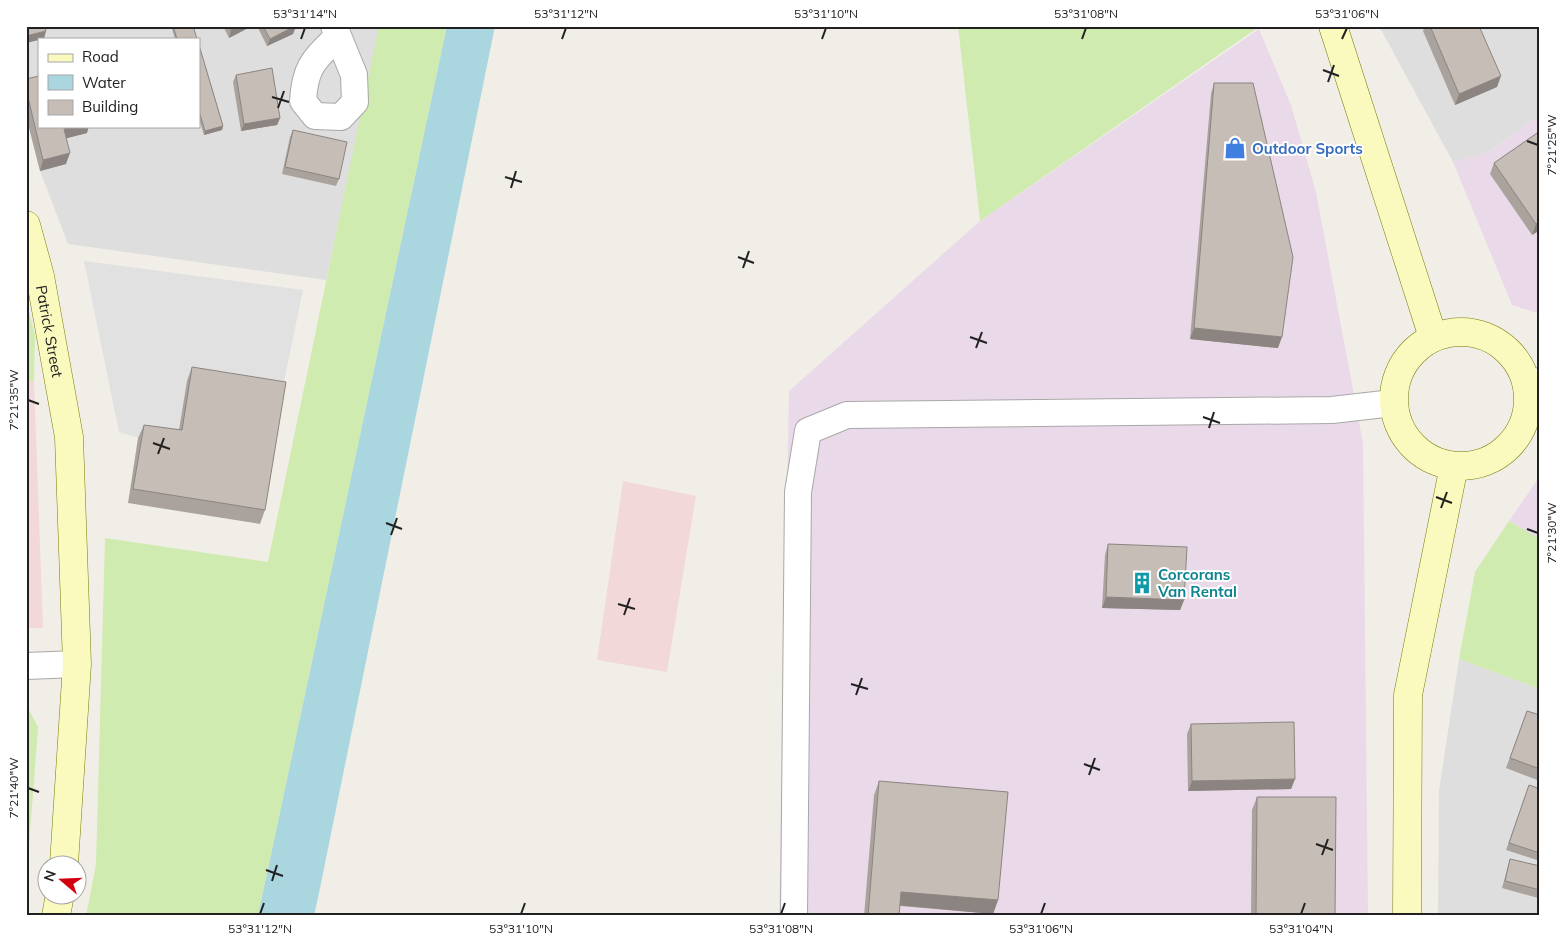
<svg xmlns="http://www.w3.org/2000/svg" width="1566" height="942" font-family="Mulish,sans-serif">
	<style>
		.residential { fill: #dfdede; fill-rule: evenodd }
		.commercial { fill: #f2d8d9 }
		.industrial { fill: #eadae9 }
		.grass { fill: #d0ebaf }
		.parking { fill: #e1e1e1 }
		.water { fill: #a9d6df }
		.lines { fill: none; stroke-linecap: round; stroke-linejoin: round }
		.street-casing { stroke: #a8a8a8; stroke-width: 28 }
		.secondary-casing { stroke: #777b05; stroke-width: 29 }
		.street { stroke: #fff; stroke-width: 26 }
		.secondary { stroke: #faf9be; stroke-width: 28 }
		.wall { fill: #aaa39d }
		.shaded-wall { fill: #8b8480 }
		.building { fill: #c6bdb7; stroke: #8b8480 }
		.ticks { fill: none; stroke: #212121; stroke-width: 2 }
		.labels { text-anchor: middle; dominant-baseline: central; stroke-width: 4; stroke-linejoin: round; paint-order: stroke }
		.shop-label { font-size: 15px; font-weight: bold; fill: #366cbe; stroke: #fff; text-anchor: start }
		.street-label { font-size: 15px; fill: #212121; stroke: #fff }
		.culture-label { font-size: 15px; font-weight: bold; fill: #0d838f; stroke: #fff; text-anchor: start }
		.neatline { fill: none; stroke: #212121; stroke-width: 2 }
		.ticks-label { font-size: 12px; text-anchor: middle; fill: #212121 }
	</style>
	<rect width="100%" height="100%" fill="#f1eee8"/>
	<path class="residential" d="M26,26H381L326,280L68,244L40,171L26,116ZM39,39H199V126H39Z
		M1379,26H1540V115L1487,153L1453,162Z
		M1459,659L1540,689V916H1438L1439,791Z"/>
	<path class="commercial" d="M26,382H34L43,628H26Z
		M623,481L696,496L667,672L597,660Z"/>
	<path class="industrial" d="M1259,29L1291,105L1316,192L1363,443L1368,916H779L789,391L980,221Z
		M1540,115V314L1512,305L1453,162L1487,153Z
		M1540,476V539L1509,521Z"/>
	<path class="grass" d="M379,26H447L258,916H86L96,864L105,538L268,562Z
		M958,26H1260L980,221Z
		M26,300L35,335L34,382H26Z
		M1509,521L1540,539V689L1459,659L1475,572Z
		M26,704L38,727L26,887Z"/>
	<path class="parking" d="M84,261L303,290L281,396L177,444L139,438L119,432Z"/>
	<path class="water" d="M447,26H495L320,888L314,916H258Z"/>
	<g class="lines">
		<g class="street-casing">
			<path id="street" d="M334,26L354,75L355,102L341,117L315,116L303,101C305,66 314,60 337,37
				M1527,384L1540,381
				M26,666L77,664
				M794,916L798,492L808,431L847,415L1332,410L1393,403"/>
		</g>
		<g class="secondary-casing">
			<g id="secondary">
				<path d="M1333,26L1433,337"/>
				<path id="s1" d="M26,225L40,276L69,437L77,664L64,864"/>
				<circle cx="1461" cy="399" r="67"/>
				<path d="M56,916L60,894"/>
				<path d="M1407,916L1408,695L1454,466"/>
			</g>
		</g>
		<use href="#street" class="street"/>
		<use href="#secondary" class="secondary"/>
	</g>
	<path class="wall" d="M173,26H193L197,39H175L172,29Z
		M223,26H252L229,38Z
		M257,26H296L293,34L267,46Z
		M1425,26H1479L1497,87L1455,105L1423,31Z
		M199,45L223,126L222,130L204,135L199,119Z
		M236,75L280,118L277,125L241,131L233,82Z
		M26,79L87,133L66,138V164L40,171L26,116Z
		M1214,83L1278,348L1190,339L1211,94Z
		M293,130L339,179L336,186L282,174L290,137Z
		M1540,131V230L1532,235L1490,174L1494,163Z
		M192,367L265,510L260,524L128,503L138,438L144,425L179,430L187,381Z
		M1108,544L1184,600L1180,610L1102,608L1105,555Z
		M1527,711L1540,715V781L1506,768Z
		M1191,724L1295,779L1291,789L1188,791L1187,734Z
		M879,781L998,900L993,914L900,906L899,916H864L874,795Z
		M1529,785L1540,789V861L1506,850Z
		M1257,797L1335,916H1251L1252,810Z
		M1510,859L1540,866V894L1538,898L1502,888Z"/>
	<path class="shaded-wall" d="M240,26H252L229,38L231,30Z
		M296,26L293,34L267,46L270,39Z
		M46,31L44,39H39V40L26,43V36Z
		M1501,76L1497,87L1455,105L1459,94Z
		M280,118L277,125L241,131L244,124Z
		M75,126H89L87,133L60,140L64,129Z
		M223,126L222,130L204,135L205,131Z
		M70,153L66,164L40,171L43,160Z
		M1540,222V230L1532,235L1536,224Z
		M1194,328L1282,337L1278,348L1190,339Z
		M1106,597L1184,600L1180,610L1102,608Z
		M1295,779L1291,789L1188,791L1192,781Z
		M901,892L998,900L993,914L896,905Z"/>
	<path class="building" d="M26,26H45L46,31L26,36Z
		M173,26H193L197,39H177Z
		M229,26H240L231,30Z
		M263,26H295L270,39Z
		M1430,26H1479L1501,76L1459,94Z
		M199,45L223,126L205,131L199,111Z
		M272,68L280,118L244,124L236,75Z
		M39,76V126H75L64,129L70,153L43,160L26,89V79Z
		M1214,83H1253L1293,257L1282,337L1194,328Z
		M293,130L347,142L339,179L285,167Z
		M1540,131V222L1536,224L1494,163Z
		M192,367L286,382L265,510L133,489L144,425L182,430Z
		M1108,544L1187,547L1184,600L1106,597Z
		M1527,711L1540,715V769L1510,758Z
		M1294,722L1295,779L1192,781L1191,724Z
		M879,781L1008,792L998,900L901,892L899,916H868Z
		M1529,785L1540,789V853L1509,843Z
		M1257,797H1336L1335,916H1256Z
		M1510,859L1540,866V890L1505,881Z"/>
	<path class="ticks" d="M301,39L305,28M562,39L566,28M822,39L826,28M1082,39L1086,28M1342,39L1347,28M1323,70L1339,76M1328,82L1334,65M272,97L289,102M278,108L284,91M1527,141L1538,145M505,177L522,182M511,188L516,171M738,257L754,263M743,268L749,251M970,337L987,343M976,348L982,332M28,400L39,404M1203,417L1220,423M1209,428L1214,412M153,443L170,449M158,454L164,438M1436,497L1452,503M1441,508L1447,492M386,523L402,529M1527,529L1538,533M391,535L397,518M618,604L635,609M624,615L630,598M851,684L868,689M856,695L862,678M1084,764L1100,770M1089,775L1095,758M28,788L39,792M1316,844L1333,850M1322,855L1328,839M266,870L283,876M272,881L277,865M260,914L264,903M521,914L525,903M781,914L785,903M1041,914L1045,903M1301,914L1305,903"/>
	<defs>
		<g id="shop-bare" transform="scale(1.725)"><path d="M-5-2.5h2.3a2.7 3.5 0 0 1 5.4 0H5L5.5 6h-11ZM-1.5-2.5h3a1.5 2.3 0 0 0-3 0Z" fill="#3f7fe0" stroke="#fff" stroke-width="2.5" paint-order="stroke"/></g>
		<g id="building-bare" transform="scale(1.725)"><path d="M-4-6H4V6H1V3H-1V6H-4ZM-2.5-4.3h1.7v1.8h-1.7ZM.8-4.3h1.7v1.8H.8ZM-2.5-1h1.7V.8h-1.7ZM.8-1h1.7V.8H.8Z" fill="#0f9aa8" stroke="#fff" stroke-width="2.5" paint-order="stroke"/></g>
	</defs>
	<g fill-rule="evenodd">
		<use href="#shop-bare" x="1235" y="148"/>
		<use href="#building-bare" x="1142" y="583"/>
	</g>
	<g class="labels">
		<g class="shop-label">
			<text x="1252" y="148">Outdoor Sports</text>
		</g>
		<g class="street-label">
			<text stroke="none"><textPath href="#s1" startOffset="109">Patrick Street</textPath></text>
		</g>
		<g class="culture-label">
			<text x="1158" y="574">Corcorans<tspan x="1158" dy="17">Van Rental</tspan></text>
		</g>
	</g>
	<rect width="1566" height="942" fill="none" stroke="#ffffff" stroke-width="55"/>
	<rect x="38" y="38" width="162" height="90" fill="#ffffff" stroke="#a6a6a6"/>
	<rect x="48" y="54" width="25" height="8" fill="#faf9be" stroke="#a6a6a6"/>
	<text x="82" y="62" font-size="15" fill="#212121">Road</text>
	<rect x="48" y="75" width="25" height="15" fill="#a9d6df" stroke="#a6a6a6"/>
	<text x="82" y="88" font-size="15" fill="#212121">Water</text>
	<rect x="48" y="100" width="25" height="15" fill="#c6bdb7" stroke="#a6a6a6"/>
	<text x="82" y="112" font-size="15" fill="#212121">Building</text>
	<g transform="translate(62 880) rotate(289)"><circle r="24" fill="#ffffff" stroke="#a6a6a6"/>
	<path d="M0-4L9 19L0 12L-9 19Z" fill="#d2000f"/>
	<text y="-8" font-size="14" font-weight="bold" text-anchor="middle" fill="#212121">N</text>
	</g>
	<rect x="28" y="28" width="1510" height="886" class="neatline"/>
	<g class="ticks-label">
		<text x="305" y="18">53°31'14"N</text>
		<text x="566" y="18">53°31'12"N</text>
		<text x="826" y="18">53°31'10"N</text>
		<text x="1086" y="18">53°31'08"N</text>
		<text x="1347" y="18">53°31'06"N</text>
		<text transform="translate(1552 145) rotate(-90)" y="4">7°21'25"W</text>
		<text transform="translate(14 400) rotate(-90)" y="4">7°21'35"W</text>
		<text transform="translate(1552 533) rotate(-90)" y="4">7°21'30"W</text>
		<text transform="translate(14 788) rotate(-90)" y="4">7°21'40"W</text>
		<text x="260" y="933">53°31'12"N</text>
		<text x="521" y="933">53°31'10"N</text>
		<text x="781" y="933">53°31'08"N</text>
		<text x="1041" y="933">53°31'06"N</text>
		<text x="1301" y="933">53°31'04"N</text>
	</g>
</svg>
